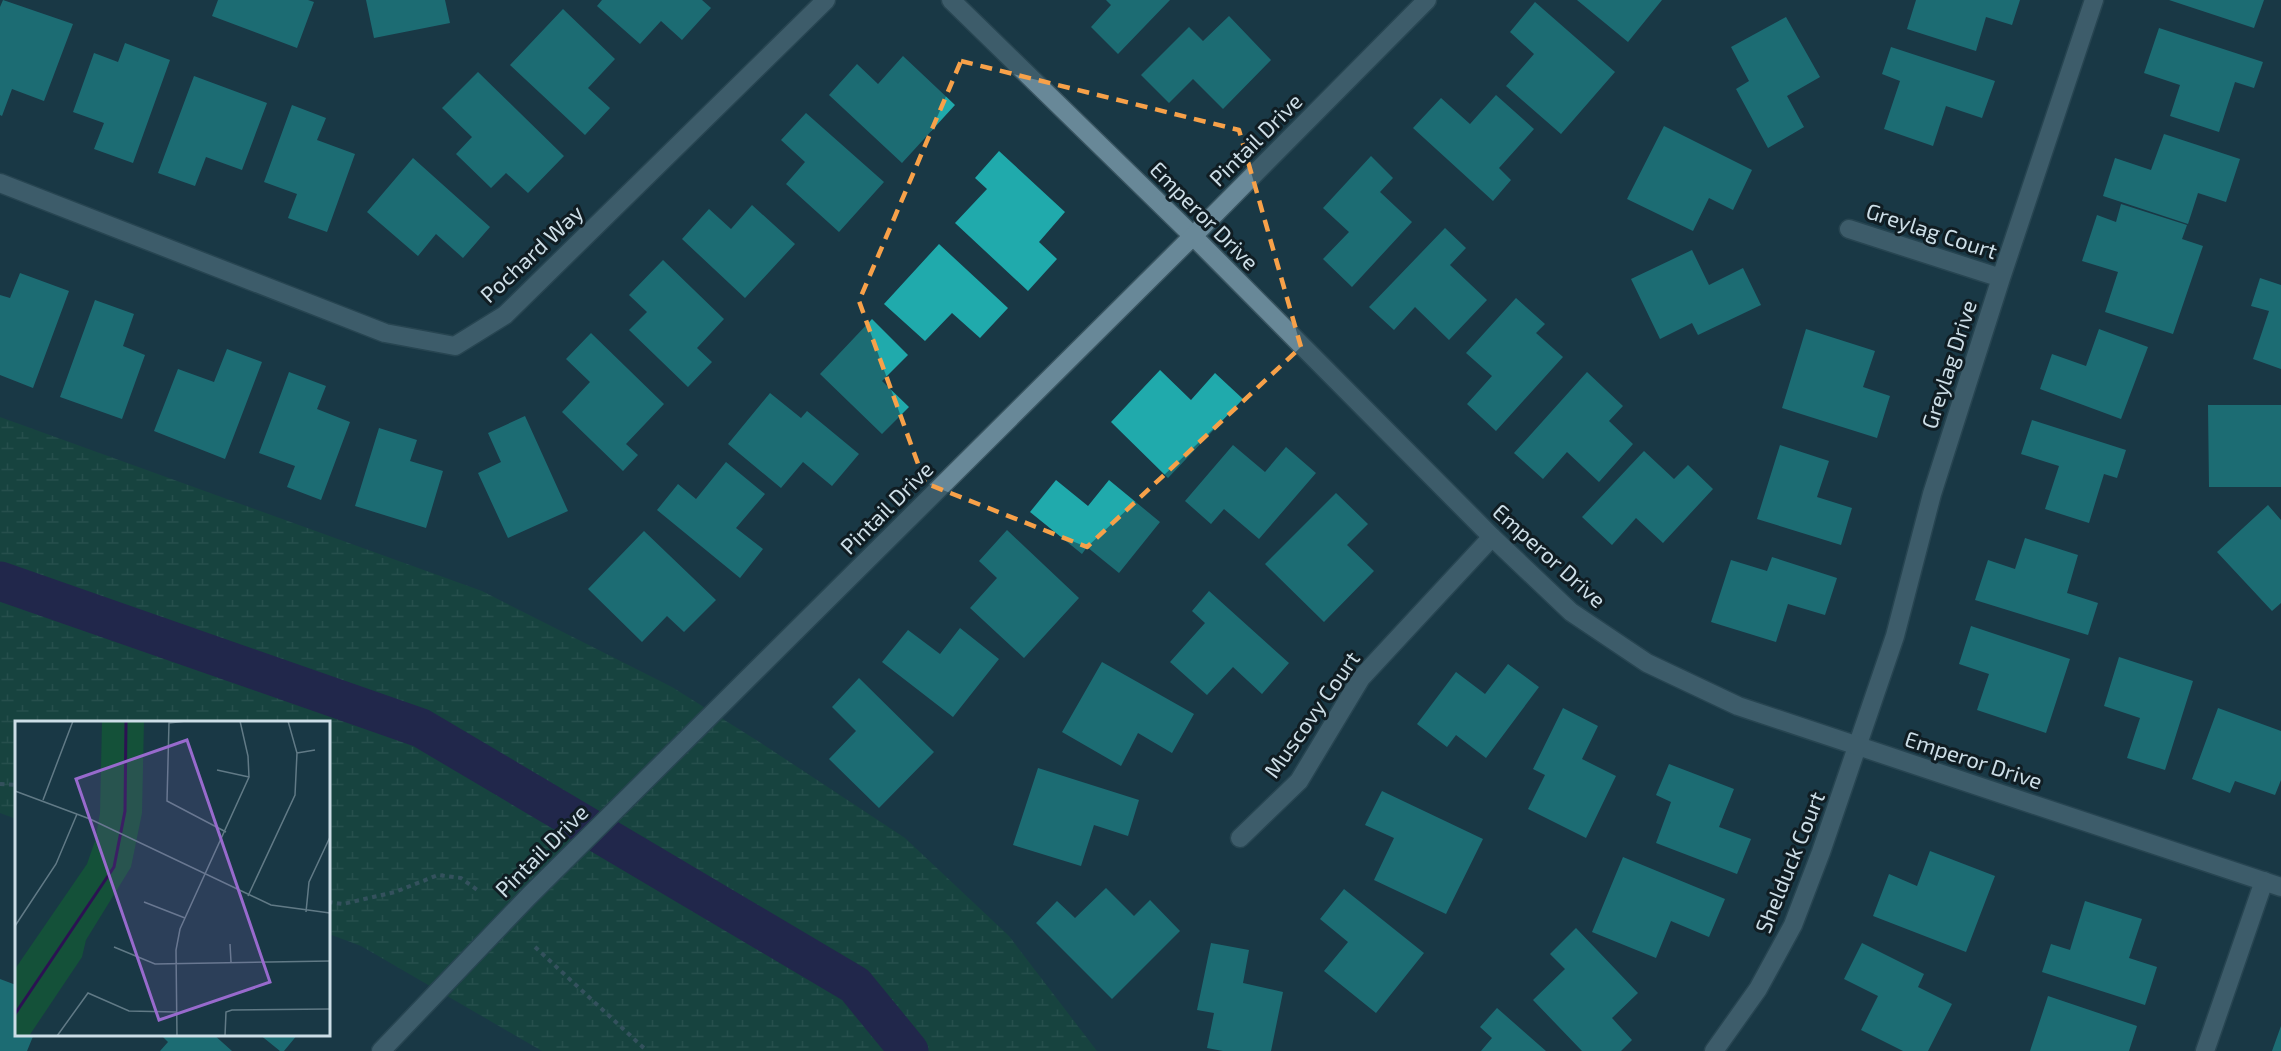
<svg xmlns="http://www.w3.org/2000/svg" width="2281" height="1051" font-family="'Exo 2',sans-serif">
	<style>
		.wetland { fill: url(#wetland-marsh) }
		.lines { fill: none; stroke-linecap: round; stroke-linejoin: round }
		.canal { stroke: #2b1252; stroke-width: 39 }
		.building { fill: #20aaac }
		.street-casing { stroke: #395460; stroke-width: 21 }
		.secondary-casing { stroke: #395460; stroke-width: 21 }
		.path { stroke: #55707b; stroke-width: 4; stroke-dasharray: 4.5 4.5; stroke-linecap: butt }
		.street { stroke: #688898; stroke-width: 18 }
		.secondary { stroke: #688898; stroke-width: 18 }
		.marked { fill: none; stroke: #f7a149; stroke-width: 4.5; stroke-dasharray: 12 8; stroke-linejoin: round }
		.labels { text-anchor: middle; dominant-baseline: central; stroke-width: 6; stroke-linejoin: round; paint-order: stroke }
		.street-label { font-size: 22px; fill: #cddee7; stroke: #101d23 }
		.inset-river { fill: none; stroke: #2b1252; stroke-width: 3 }
		.inset-road { fill: none; stroke: #617a86; stroke-width: 1.5 }
		.view { fill: #986acd; fill-opacity: 0.15; stroke: #986acd; stroke-width: 3 }
		.inset-edge { fill: none; stroke: #cddee7; stroke-width: 3 }
	</style>
	<defs>
		<pattern id="wetland-marsh" width="20" height="14" patternUnits="userSpaceOnUse" patternTransform="scale(1.5)"><rect width="20" height="14" fill="#145139"/><path d="M1 5h8M5 5V1M11 12h8M15 12V8" fill="none" stroke="#356a56"/></pattern>
	</defs>
	<rect width="100%" height="100%" fill="#193845"/>
	<path class="wetland" d="M0,417L482,591L672,687L761,743L905,838L1009,936L1097,1051H542L361,946L329,934L328,722H16V819L0,813Z"/>
	<g class="lines">
		<path class="canal" d="M0,581L421,728L855,985L909,1051"/>
	</g>
	<path class="building" d="M3,0L73,24L44,101L12,89L2,116L0,115V7Z
		M218,0H308L314,2L297,48L212,16Z
		M366,0H445L450,23L374,38Z
		M602,0H702L711,8L682,40L661,21L640,44L597,6Z
		M1106,0H1170L1118,54L1091,27L1111,5Z
		M1577,0H1662L1628,42Z
		M1916,0H2020L2012,25L1986,17L1976,51L1907,29Z
		M2169,0H2264L2254,28Z
		M1535,2L1615,72L1561,134L1506,86L1534,54L1510,32Z
		M563,9L615,59L588,88L610,108L585,135L510,65Z
		M1229,16L1271,60L1223,109L1193,79L1169,103L1141,75L1189,27L1203,41Z
		M1786,17L1820,77L1787,96L1804,127L1768,148L1736,89L1749,81L1731,47Z
		M2159,28L2263,62L2254,88L2235,82L2219,132L2170,116L2180,85L2144,73Z
		M125,43L170,60L133,163L94,149L104,123L73,112L94,53L118,62Z
		M1891,47L1995,81L1982,118L1946,106L1933,146L1884,129L1900,81L1882,74Z
		M903,56L955,105L902,163L829,95L857,64L878,84Z
		M478,72L564,156L528,193L506,173L491,188L456,154L472,137L442,108Z
		M194,76L267,103L242,170L206,157L195,186L158,173Z
		M1496,95L1534,129L1499,168L1511,180L1493,201L1413,128L1441,98L1470,124Z
		M292,105L326,118L317,140L355,154L327,232L288,218L297,194L264,182Z
		M806,113L884,182L839,232L786,184L805,162L781,140Z
		M1664,126L1752,170L1733,210L1709,198L1693,231L1627,199Z
		M2164,134L2240,159L2226,202L2198,193L2188,224L2103,196L2115,158L2151,170Z
		M999,151L1065,212L1039,242L1057,259L1028,291L955,223L987,189L975,178Z
		M1371,156L1393,178L1380,192L1412,222L1352,287L1323,259L1349,232L1323,208Z
		M413,158L490,227L463,258L436,234L418,256L367,212Z
		M2121,204L2187,225L2182,239L2203,246L2173,334L2105,312L2118,272L2082,261L2097,215L2116,222Z
		M752,205L795,244L745,298L682,239L709,209L731,229Z
		M1445,228L1466,248L1450,265L1487,300L1449,340L1415,307L1394,330L1369,307Z
		M939,244L1008,308L980,338L952,313L925,341L884,304Z
		M1692,250L1709,285L1743,268L1761,305L1698,335L1692,323L1660,339L1631,279Z
		M663,260L724,319L697,348L712,362L688,387L629,330L647,312L629,295Z
		M20,273L69,291L33,388L0,375V295L10,298Z
		M2260,278L2281,285V369L2253,359L2269,311L2251,306Z
		M1516,298L1545,324L1536,333L1563,357L1496,431L1467,404L1492,376L1466,353Z
		M95,300L134,314L123,346L145,355L122,419L60,397Z
		M872,319L908,355L882,381L909,407L882,434L820,374Z
		M1806,329L1875,351L1863,387L1890,396L1877,438L1782,408Z
		M2099,329L2148,347L2121,419L2040,389L2052,354L2086,366Z
		M591,333L664,404L626,444L638,455L623,471L562,412L590,382L566,359Z
		M227,349L262,362L225,459L154,431L178,369L214,382Z
		M1160,370L1191,400L1215,373L1243,399L1168,478L1111,422Z
		M289,372L326,386L317,409L350,422L321,500L287,487L295,466L259,453Z
		M1587,372L1623,406L1609,421L1633,444L1599,482L1567,452L1543,479L1514,453Z
		M770,393L801,418L807,411L859,454L832,486L803,462L781,488L728,444Z
		M2208,405H2281V487H2209Z
		M525,416L568,511L508,538L478,473L501,462L488,433Z
		M2032,420L2126,450L2117,478L2104,474L2089,523L2045,509L2059,466L2021,454Z
		M379,428L417,440L410,461L443,471L426,528L355,506Z
		M1233,445L1265,472L1286,447L1316,473L1259,539L1224,509L1211,524L1185,501Z
		M1780,445L1829,461L1817,497L1852,508L1841,545L1757,519Z
		M1644,451L1674,479L1688,465L1713,489L1663,543L1636,518L1612,545L1582,517Z
		M726,462L765,494L736,528L763,549L740,578L657,510L678,484L696,499Z
		M1056,480L1088,506L1109,480L1160,522L1119,573L1087,547L1082,554L1030,512Z
		M1336,493L1368,524L1347,545L1374,571L1324,622L1265,564Z
		M2268,505L2281,520V603L2272,611L2217,552Z
		M1007,530L1079,598L1024,658L970,608L997,578L979,561Z
		M644,531L716,600L684,632L667,616L642,642L588,589Z
		M2025,538L2078,555L2067,593L2098,603L2088,635L1975,600L1988,560L2015,569Z
		M1772,557L1837,578L1825,615L1788,604L1776,642L1711,622L1731,560L1767,571Z
		M1209,591L1289,663L1262,694L1233,667L1207,695L1170,662L1205,623L1192,611Z
		M1971,626L2070,659L2046,733L1977,710L1989,674L1959,664Z
		M960,628L999,659L953,717L882,662L908,630L940,654Z
		M2119,657L2193,681L2165,770L2127,758L2140,718L2104,706Z
		M1102,662L1194,714L1172,753L1138,733L1121,766L1062,732Z
		M1508,664L1539,687L1486,758L1456,735L1447,747L1417,724L1456,672L1485,694Z
		M859,678L934,752L879,808L829,759L856,731L832,707Z
		M1563,708L1598,726L1582,759L1616,776L1586,838L1528,809L1545,775L1533,769Z
		M2218,708L2281,731V780L2275,795L2235,781L2230,793L2192,779Z
		M1669,764L1734,789L1719,827L1751,839L1737,874L1656,843L1671,802L1656,795Z
		M1038,768L1139,800L1128,836L1094,825L1081,866L1013,845Z
		M1382,791L1483,839L1446,914L1374,880L1394,838L1365,825Z
		M1930,851L1995,876L1966,952L1873,916L1889,874L1917,886Z
		M1623,857L1725,899L1709,937L1671,921L1656,958L1592,932Z
		M1106,888L1134,916L1150,900L1180,931L1112,999L1036,923L1057,901L1075,918Z
		M1344,889L1424,953L1376,1013L1324,971L1348,942L1320,919Z
		M2085,901L2142,919L2129,958L2157,967L2145,1005L2042,972L2051,944L2070,950Z
		M1576,928L1638,993L1612,1018L1632,1040L1621,1051H1582L1533,1000L1565,969L1550,954Z
		M1211,943L1249,950L1243,983L1283,992L1271,1051H1223L1207,1048L1214,1013L1197,1010Z
		M1862,943L1924,974L1918,987L1952,1004L1928,1051H1903L1861,1030L1878,996L1844,979Z
		M0,979L16,985V1012L14,1018H16V1034H34L27,1051H0Z
		M2048,996L2137,1026L2129,1051H2030Z
		M1497,1008L1546,1051H1481L1492,1038L1480,1027Z
		M2281,1026V1051H2272Z
		M160,1034H213L232,1051H160L168,1042Z
		M259,1034H298L284,1051H280Z"/>
	<g class="lines">
		<g class="street-casing">
			<path id="street" d="M951,0L1193,236
				M0,183L385,333L455,346L505,315L826,0
				M1849,229L2001,278
				M1240,838L1299,781L1361,678L1492,537
				M1714,1051L1758,989L1793,925L1821,852L1895,636L1932,494L2001,278L2094,0
				M2205,1051L2264,881"/>
		</g>
		<g class="secondary-casing">
			<path id="secondary" d="M1193,236L1492,537L1571,612L1647,663L1738,706L2281,887
				M381,1051L529,896L1193,236L1427,0"/>
		</g>
		<path class="path" d="M0,784L16,785
			M328,902L343,904L395,892L438,875L461,878L480,892
			M535,947L647,1051"/>
		<use href="#street" class="street"/>
		<use href="#secondary" class="secondary"/>
	</g>
	<path d="M0 0H2281V1051H0ZM961,61L1239,130L1301,347L1087,547L925,483L859,301Z" fill="#193845" fill-opacity=".55" fill-rule="evenodd"/>
	<path class="marked" d="M961,61L1239,130L1301,347L1087,547L925,483L859,301Z"/>
	<g class="labels">
		<g class="street-label">
			<text transform="translate(1255 139) rotate(-45)">Pintail Drive</text>
			<text transform="translate(1205 215) rotate(45)">Emperor Drive</text>
			<text transform="translate(1932 230) rotate(18)">Greylag Court</text>
			<text transform="translate(531 253) rotate(-43)">Pochard Way</text>
			<text transform="translate(1948 364) rotate(-72)">Greylag Drive</text>
			<text transform="translate(886 507) rotate(-45)">Pintail Drive</text>
			<text transform="translate(1550 555) rotate(42)">Emperor Drive</text>
			<text transform="translate(1311 714) rotate(-55)">Muscovy Court</text>
			<text transform="translate(1974 759) rotate(18)">Emperor Drive</text>
			<text transform="translate(541 850) rotate(-45)">Pintail Drive</text>
			<text transform="translate(1789 862) rotate(-68)">Shelduck Court</text>
		</g>
	</g>
	<g transform="translate(15 721)">
		<rect width="315" height="315" fill="#193845"/>
		<path d="M87,0H129L127,92L116,146L71,219L67,236L14,315H0V248L72,143L80,120L85,92Z" fill="#145139"/>
		<path class="inset-river" d="M0,293L99,146L110,90L111,0"/>
		<path class="inset-road" d="M171,0L154,2L152,80L211,111M282,32L300,29M202,49L234,56M0,70L75,98L256,184L315,192M28,79L58,0M233,175L280,74L282,32L273,0M129,181L170,197M291,191L294,161L315,116M0,205L41,143L62,93M215,223L216,241M99,226L140,243L315,240M42,315L73,272L114,290L161,291M162,315L161,229L165,208L234,56L233,35L225,0M210,315L211,291L217,289L315,288"/>
		<path class="view" d="M172,19L255,261L144,299L61,58Z"/>
		<rect width="315" height="315" class="inset-edge"/>
	</g>
</svg>
